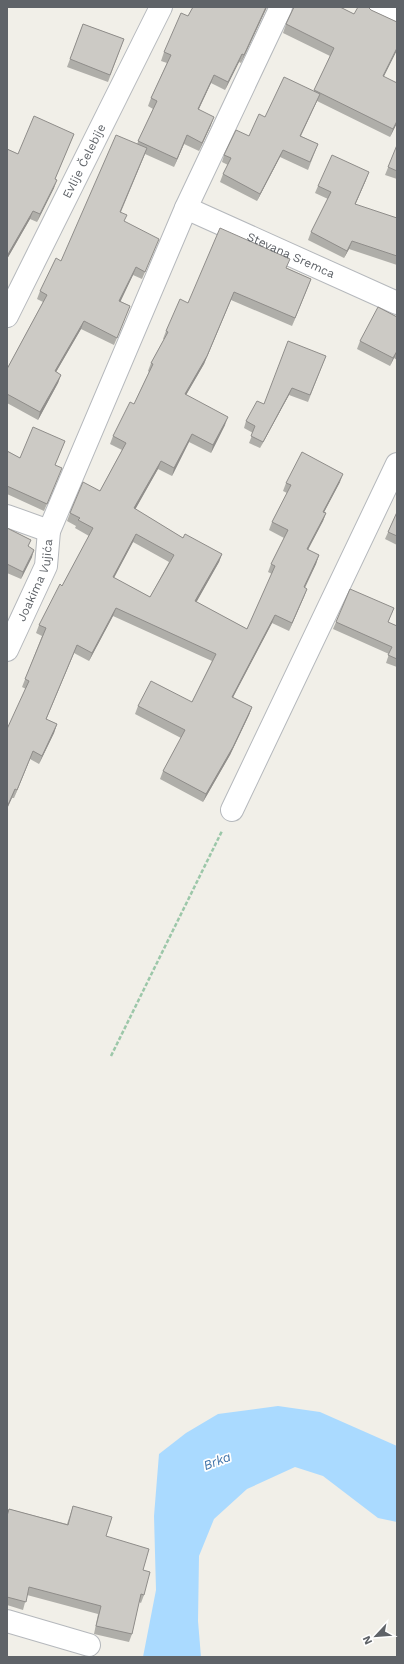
<svg xmlns="http://www.w3.org/2000/svg" width="404" height="1664" font-family="'Work Sans',sans-serif">
	<style>
		.water { fill: #aadaff }
		.lines { fill: none; stroke-linecap: round; stroke-linejoin: round }
		.street-casing { stroke: #b5b8bc; stroke-width: 24 }
		.path { stroke: #9cc7a9; stroke-width: 2.5; stroke-dasharray: 4 2; stroke-linecap: butt }
		.street { stroke: #fff; stroke-width: 22 }
		.wall { fill: #afaea9; fill-rule: evenodd }
		.shaded-wall { fill: #8f8d8a }
		.building { fill: #cccac5; stroke: #8f8d8a; fill-rule: evenodd }
		.labels { text-anchor: middle; dominant-baseline: central; stroke-width: 3.5; stroke-linejoin: round; paint-order: stroke }
		.street-label { font-size: 12px; fill: #5f6368; stroke: #fff }
		.water-label { font-size: 13px; font-style: italic; fill: #4174aa; stroke: #fff }
	</style>
	<rect width="100%" height="100%" fill="#f1efe8"/>
	<path class="water" d="M278,1406L320,1412L397,1446V1522L378,1518L323,1476L295,1467L247,1489L214,1519L199,1556L198,1621L201,1657H143L156,1590L154,1516L159,1454L186,1433L218,1414Z"/>
	<g class="lines">
		<g class="street-casing">
			<g id="street">
				<path d="M374,7L397,19"/>
				<path id="s1" d="M186,208L397,303"/>
				<path id="s2" d="M7,316L161,7"/>
				<path d="M7,516L49,531"/>
				<path id="s3" d="M7,650L46,566L49,531L186,208L281,7"/>
				<path d="M232,810L397,464"/>
				<path d="M7,1621L89,1645"/>
			</g>
		</g>
		<path class="path" d="M111,1056L222,831"/>
		<use href="#street" class="street"/>
	</g>
	<path class="wall" d="M193,7H267L241,63L239,62L225,90L211,83L199,109L211,125L199,151L184,144L174,167L145,154L121,212L124,222L156,246L142,279L133,275L120,301L130,306L114,345L81,329L56,372L61,375L58,383L38,420L7,403V369L43,302L37,299L40,291L61,261L137,144L153,109L148,106L151,98L167,63L161,61L164,52L188,16Z
		M293,7H340L354,14L371,10L397,22V50L384,76L397,123L390,137L317,101L301,136L318,144L308,170L280,157L257,201L220,182L223,174L228,165L222,162L224,155L249,136L265,117L314,91L330,56L283,33L286,24L293,9Z
		M83,24L124,39L108,82L67,67Z
		M74,134L55,179L54,188L37,222L30,219L7,259V149L18,154Z
		M397,145V179L385,175Z
		M366,180L355,205L397,218V265L349,249L344,258L308,240L311,232L328,199L315,193L318,186Z
		M287,268L311,279L292,326L231,300L204,364L186,395L225,425L211,453L189,442L172,476L158,469L135,509L183,538L222,554L219,562L196,602L247,629L272,574L268,572L271,564L284,538L269,530L272,522L287,493L283,491L286,483L340,482L324,512L326,513L323,521L308,550L319,555L316,564L305,588L307,589L289,631L272,623L233,697L252,707L249,715L230,755L203,802L160,779L163,771L181,738L135,714L138,706L192,702L212,661L113,616L89,661L74,653L46,719L57,724L54,733L39,764L30,759L14,798H12L26,689L22,687L42,636L36,633L39,625L62,586L89,536L75,528L76,526L67,521L70,513L100,491L122,450L110,444L113,436L134,404L149,372L148,371L151,363L164,339H163L166,331L188,303ZM133,542L169,562L150,597L114,578Z
		M397,317V360L394,358L390,366L357,349L360,341Z
		M326,356L308,402L289,395L260,448L249,443L253,433L244,428L246,421L264,404Z
		M65,441L55,465L59,475L44,511L7,494V451L20,458Z
		M397,512V545L385,539Z
		M7,528L31,540L28,547L32,557L21,579L7,573Z
		M394,608L388,622L397,626V667L386,663L389,654L333,629L336,622Z
		M73,1506L143,1570L144,1595L141,1603L139,1602L132,1634L129,1642L94,1634L98,1614L27,1595L23,1610L7,1605V1514L9,1509L67,1524Z"/>
	<path class="shaded-wall" d="M266,7H267L241,63L244,55Z
		M397,48V50L380,84L383,76Z
		M242,54L239,62L225,90L228,82Z
		M214,75L211,83L195,117L198,109Z
		M320,94L317,101L297,143L300,136Z
		M214,117L211,125L199,151L202,143Z
		M397,121V123L390,137L393,129Z
		M187,135L184,144L174,167L177,159Z
		M147,148L144,156L117,220L120,212Z
		M283,150L280,157L257,201L260,194Z
		M369,172L366,180L352,212L355,204Z
		M57,180L54,188L37,222L40,214Z
		M33,211L30,219L7,259V256Z
		M352,241L349,249L344,258L347,251Z
		M136,267L133,275L117,309L119,301Z
		M311,279L308,287L292,326L295,318Z
		M234,292L204,364L182,402L185,394Z
		M84,321L81,329L52,379L55,371Z
		M397,351L394,358L390,366L393,358Z
		M61,375L58,383L38,420L40,412Z
		M292,388L289,395L260,448L263,442Z
		M228,417L225,425L211,453L213,445Z
		M192,434L189,442L172,476L174,468Z
		M161,461L158,469L131,517L134,508Z
		M343,474L340,482L320,520L323,512Z
		M326,513L323,521L304,557L307,549Z
		M136,534L133,542L110,585L113,577Z
		M34,550L32,557L21,579L23,572Z
		M222,554L219,562L192,610L195,601Z
		M319,555L316,564L301,595L304,587Z
		M307,589L304,597L289,631L292,623Z
		M116,608L113,616L89,661L92,653Z
		M275,615L272,623L229,705L232,697Z
		M77,645L74,653L43,727L46,719Z
		M252,707L249,715L230,755L203,802L206,794Z
		M57,724L54,733L39,764L42,756Z
		M33,751L30,759L14,798L17,790Z
		M15,789L12,798L7,809V807Z"/>
	<path class="building" d="M193,7H266L244,55L242,54L228,82L214,75L198,109L214,117L202,143L187,135L177,159L138,141L157,101L151,98L171,55L164,52L181,13L188,16Z
		M294,7H340L354,14L358,7H368L371,10L397,22V48L383,76L397,83V121L393,129L314,90L334,48L286,24Z
		M83,24L124,39L110,75L70,59Z
		M284,77L320,94L300,136L318,144L310,162L283,150L260,194L223,174L231,158L224,155L236,130L249,136L259,114L265,117Z
		M34,116L74,134L55,179L57,180L40,214L33,211L7,256V149L18,154Z
		M116,135L147,148L120,212L127,215L124,221L159,239L145,272L136,267L119,301L130,306L117,338L84,321L55,371L61,375L40,412L7,394V369L47,295L40,291L56,258L61,261Z
		M397,145V171L388,167Z
		M332,155L369,172L355,204L397,218V256L352,241L347,251L311,232L331,192L318,186Z
		M220,228L290,259L286,268L311,279L295,318L234,292L207,356L185,394L228,417L213,445L192,434L174,468L161,461L134,508L183,538L185,534L222,554L195,601L247,629L275,566L271,564L288,530L272,522L291,485L286,483L302,452L343,474L323,512L326,513L307,549L319,555L304,587L307,589L292,623L275,615L232,697L252,707L233,747L206,794L163,771L185,730L138,706L151,681L192,702L216,654L116,608L92,653L77,645L46,719L57,724L42,756L33,751L17,790L15,789L7,807V729L29,681L25,679L46,628L39,625L60,584L62,586L93,528L78,520L80,518L70,513L83,482L100,491L126,443L113,436L130,402L134,404L153,364L151,363L168,332L166,331L180,299L188,303ZM136,534L174,555L150,597L113,577Z
		M378,307L397,317V351L393,358L360,341Z
		M288,341L326,356L310,395L292,388L263,442L251,436L255,426L246,421L257,401L264,404Z
		M33,427L65,441L55,465L62,468L47,504L7,486V451L20,458Z
		M397,512V536L388,532Z
		M7,528L31,540L28,546L34,550L23,572L7,564Z
		M350,589L394,608L388,622L397,626V659L388,655L392,647L336,622Z
		M73,1506L112,1517L106,1536L149,1549L143,1570L150,1572L144,1595L141,1594L132,1634L96,1626L101,1606L29,1587L26,1602L7,1597V1516L9,1509L68,1525Z"/>
	<g class="labels">
		<g class="street-label">
			<text stroke="none"><textPath href="#s2" startOffset="173">Evlije Čelebije</textPath></text>
			<text stroke="none"><textPath href="#s1" startOffset="115">Stevana Sremca</textPath></text>
			<text stroke="none"><textPath href="#s3" startOffset="76">Joakima Vujića</textPath></text>
		</g>
		<g class="water-label">
			<text transform="translate(217 1461) rotate(-21)">Brka</text>
		</g>
	</g>
	<rect width="404" height="1664" fill="none" stroke="#5f6368" stroke-width="16"/>
	<g transform="translate(376 1636) rotate(244)" stroke="#ffffff" stroke-width="3" paint-order="stroke">
	<path d="M0-3L7 15L0 10L-7 15Z" fill="#5f6368"/>
	<text y="-6" font-size="11" font-weight="bold" text-anchor="middle" fill="#5f6368">N</text>
	</g>
</svg>
